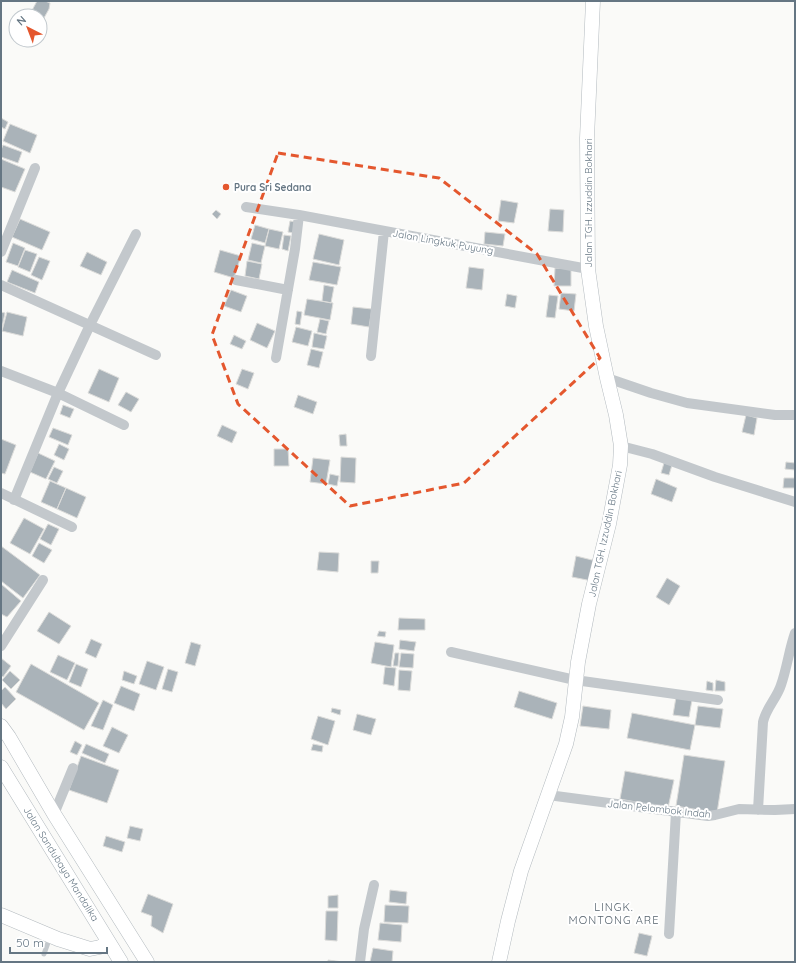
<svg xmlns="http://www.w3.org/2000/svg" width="796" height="963" font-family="Quicksand,sans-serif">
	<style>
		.building { fill: #aab3b9; stroke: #dcdcda }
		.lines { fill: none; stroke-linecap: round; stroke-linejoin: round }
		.secondary-casing { stroke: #b3babf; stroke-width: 15 }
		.lane { stroke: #c3c8cc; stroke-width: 5 }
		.street { stroke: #c3c8cc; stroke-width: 10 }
		.secondary { stroke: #fff; stroke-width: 14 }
		.marked { fill: none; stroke: #e4572e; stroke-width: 3; stroke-dasharray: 8 5; stroke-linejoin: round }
		.poi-dot { fill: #e4572e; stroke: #fff; stroke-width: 1.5 }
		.labels { text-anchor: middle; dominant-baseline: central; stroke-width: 4; stroke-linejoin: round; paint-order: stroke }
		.poi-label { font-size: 10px; font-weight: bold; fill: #657683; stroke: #fff; text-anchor: start }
		.street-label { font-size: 10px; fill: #657683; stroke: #fff }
		.neighbourhood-label { font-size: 11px; letter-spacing: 1px; fill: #57646e; stroke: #fff }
	</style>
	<rect width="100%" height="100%" fill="#fafaf8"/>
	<path class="building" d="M37,1H45L50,3L49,9L40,25V16H29Z
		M1,118L8,122L5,129L1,127Z
		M10,124L37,135L30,153L3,141Z
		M3,145L22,152L18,163L1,157V150Z
		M1,159L25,169L15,192L1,187Z
		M501,200L518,203L514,223L498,221Z
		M550,209L564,210L563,232L548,231Z
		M216,210L221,214L217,219L212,214Z
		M20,219L50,232L42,250L12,237Z
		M290,221L296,222L294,233L288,232Z
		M255,225L269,229L265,243L251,239Z
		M269,229L283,232L279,249L265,246Z
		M485,232L505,234L503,246L484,244Z
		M319,234L344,240L339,265L313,259Z
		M284,235L291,236L288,251L282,249Z
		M13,243L25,248L18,266L6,262Z
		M252,243L265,246L261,263L248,260Z
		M25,250L37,254L30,272L18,267Z
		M220,250L241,256L234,278L214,272Z
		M87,252L107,262L101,275L80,266Z
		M39,257L50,261L42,280L31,275Z
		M247,261L262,264L259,279L245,276Z
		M313,262L341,267L337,285L309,280Z
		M469,267L484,269L482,290L466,288Z
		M555,268L571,269V286H554Z
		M12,270L39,282L35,293L7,282Z
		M324,285L334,287L331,303L322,301Z
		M231,290L247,296L241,312L224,306Z
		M561,293L576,294L574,311L559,309Z
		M507,294L517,296L515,308L505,306Z
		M549,295L558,296L555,318L546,317Z
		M307,299L333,303L330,320L304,315Z
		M353,307L372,309L369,327L351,324Z
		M297,311L302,312L300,325L295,324Z
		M1,312L5,313L1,332Z
		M7,312L27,317L23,336L2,331Z
		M320,319L329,321L326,334L317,332Z
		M257,323L275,331L267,348L250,340Z
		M296,327L312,331L308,346L292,342Z
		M314,333L327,336L324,349L312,347Z
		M234,335L246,341L242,349L230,344Z
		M311,349L323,352L319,368L307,365Z
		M99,369L119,378L109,402L88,393Z
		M242,369L254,373L248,389L236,384Z
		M126,392L139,399L131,412L118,405Z
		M298,395L317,402L313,414L294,407Z
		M63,405L74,409L70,418L60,414Z
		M746,415L757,418L754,435L742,432Z
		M222,425L237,432L232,443L217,436Z
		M53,428L72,435L68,445L49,437Z
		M346,434L347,446H340L339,435Z
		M1,439L16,445L5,474L1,473Z
		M59,444L69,449L64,460L54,455Z
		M274,449H288L289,466H274Z
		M38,453L55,461L46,479L30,472Z
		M341,457L356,458L355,483L340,482Z
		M313,458L330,460L326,484L310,482Z
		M786,462L795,463V470L785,469Z
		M664,463L672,465L669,475L661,473Z
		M54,467L63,471L57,483L48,479Z
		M330,474L339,476L337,486L328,484Z
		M784,478H795V488H783Z
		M656,479L677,488L672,502L651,494Z
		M50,481L66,488L57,509L41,502Z
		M66,488L86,497L77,518L57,509Z
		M24,518L44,529L30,554L10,543Z
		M48,524L59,529L51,545L40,539Z
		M39,543L52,550L44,563L32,556Z
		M1,546L40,575L23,598L1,581Z
		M319,552L339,553L338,572L317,570Z
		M576,556L596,561L592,581L572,577Z
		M371,561H379L378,573H371Z
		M667,578L680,586L669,605L656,597Z
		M1,584L21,601L7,617L1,614Z
		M49,612L71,626L59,644L37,631Z
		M399,618L425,619V630H398Z
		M379,631L386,632L385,637L377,636Z
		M91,639L102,644L96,658L85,653Z
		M400,640L416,642L414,651L399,649Z
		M191,642L201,645L195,666L185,663Z
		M375,642L394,645L391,667L371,663Z
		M395,653H399L398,666H393Z
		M401,653L414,654L413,668L399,667Z
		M58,655L75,663L67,680L50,672Z
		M1,658L11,666L3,677L1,675Z
		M147,661L164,667L156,690L139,684Z
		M31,664L99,703L84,730L16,692Z
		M76,664L88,669L81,687L69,682Z
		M385,667L396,668L394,686L383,684Z
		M168,669L178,672L172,692L162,689Z
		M399,670L412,671L410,691L398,690Z
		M10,671L20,680L11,689L2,680Z
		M124,671L137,676L134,684L122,680Z
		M716,680L725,682V691H715Z
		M707,681L713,683V691L706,690Z
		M121,686L140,694L134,711L114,703Z
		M5,687L16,699L6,709L1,703V691Z
		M519,691L557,703L552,719L514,707Z
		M676,697L692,700L689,717L673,715Z
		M103,700L113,705L103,730L91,726Z
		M583,706L611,710L609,729L580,726Z
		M698,706L723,709L720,728L695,725Z
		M332,708L341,710L340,715L331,712Z
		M632,713L695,725L690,750L627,738Z
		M357,714L376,719L371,735L353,730Z
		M318,716L335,721L328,745L311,739Z
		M112,727L128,735L119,753L103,746Z
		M75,741L82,745L77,755L70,752Z
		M86,744L109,754L105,763L82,753Z
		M313,744L323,746L322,752L311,750Z
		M684,755L725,761L717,813L676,806Z
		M81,756L119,770L107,803L69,790Z
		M625,771L674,780L668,808L620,799Z
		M130,826L143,829L140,841L127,838Z
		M106,836L125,842L122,852L103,846Z
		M390,890L407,892L406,904L389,902Z
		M148,894L173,904L163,933L151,926L152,916L141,912Z
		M338,895V908H328V896Z
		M385,905L409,906L408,923L384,922Z
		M326,911H338L337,941L325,940Z
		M380,923L402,925L401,942L378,940Z
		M639,933L652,936L647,956L634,953Z
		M373,948L393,951L392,962H370Z
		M328,960L343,962H328Z"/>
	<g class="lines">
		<g class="secondary-casing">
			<path id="secondary" d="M1,726L9,737L54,814L147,962
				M1,767L121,962
				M1,915L58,939L90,949L100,947L109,943
				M499,962L508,921L521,871L566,744L572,717L578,662L589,604L609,524L620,465L621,446L616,415L607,378L596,326L588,269L587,138L593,1"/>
		</g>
		<path class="lane" d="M44,954L50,937"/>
		<path class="street" d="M246,207L299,215L588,269
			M1,252L35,168
			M236,280L288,290
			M1,285L156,355
			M371,356L384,231
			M276,358L295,249L299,215
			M1,371L58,393L124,425
			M607,378L651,393L687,403L775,415H795
			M621,446L652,454L715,477L795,502
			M1,493L72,527
			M14,500L58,393L90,325L136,234
			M1,646L43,580
			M451,652L575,680L718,700
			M548,795L708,816L715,815L739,809L775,810L795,809
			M758,810L763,722C766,708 777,698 781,685C787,668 789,650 795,633
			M54,814L73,768
			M669,934L676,812
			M360,962L364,929L374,885"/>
		<use href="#secondary" class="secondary"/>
	</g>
	<path class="marked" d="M278,153L439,178L537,254L600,358L464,483L350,506L238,404L212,335Z"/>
	<circle class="poi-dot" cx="226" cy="187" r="4"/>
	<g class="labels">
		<g class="poi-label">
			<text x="234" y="187">Pura Sri Sedana</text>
		</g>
		<g class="street-label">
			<text transform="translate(588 203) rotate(-90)">Jalan TGH. Izzuddin Bokhari</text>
			<text transform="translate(443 242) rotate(10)">Jalan Lingkuk Puyung</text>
			<text transform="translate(605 534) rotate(-78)">Jalan TGH. Izzuddin Bokhari</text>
			<text transform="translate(659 809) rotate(6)">Jalan Pelombok Indah</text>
			<text transform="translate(61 864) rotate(58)">Jalan Sandubaya Mandalika</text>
		</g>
		<g class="neighbourhood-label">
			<text x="614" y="907">LINGK.<tspan x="614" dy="13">MONTONG ARE</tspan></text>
		</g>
	</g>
	<rect width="796" height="963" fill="none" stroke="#657683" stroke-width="4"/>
	<g transform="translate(28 28) rotate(318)"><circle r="19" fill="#ffffff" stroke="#c1c8cd"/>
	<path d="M0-3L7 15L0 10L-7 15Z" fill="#e4572e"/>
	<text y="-6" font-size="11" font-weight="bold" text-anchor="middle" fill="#657683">N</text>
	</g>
	<path d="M10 947v6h97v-6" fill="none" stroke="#657683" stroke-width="2"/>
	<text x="16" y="947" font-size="12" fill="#657683" stroke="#ffffff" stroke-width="3" paint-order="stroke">50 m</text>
</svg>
